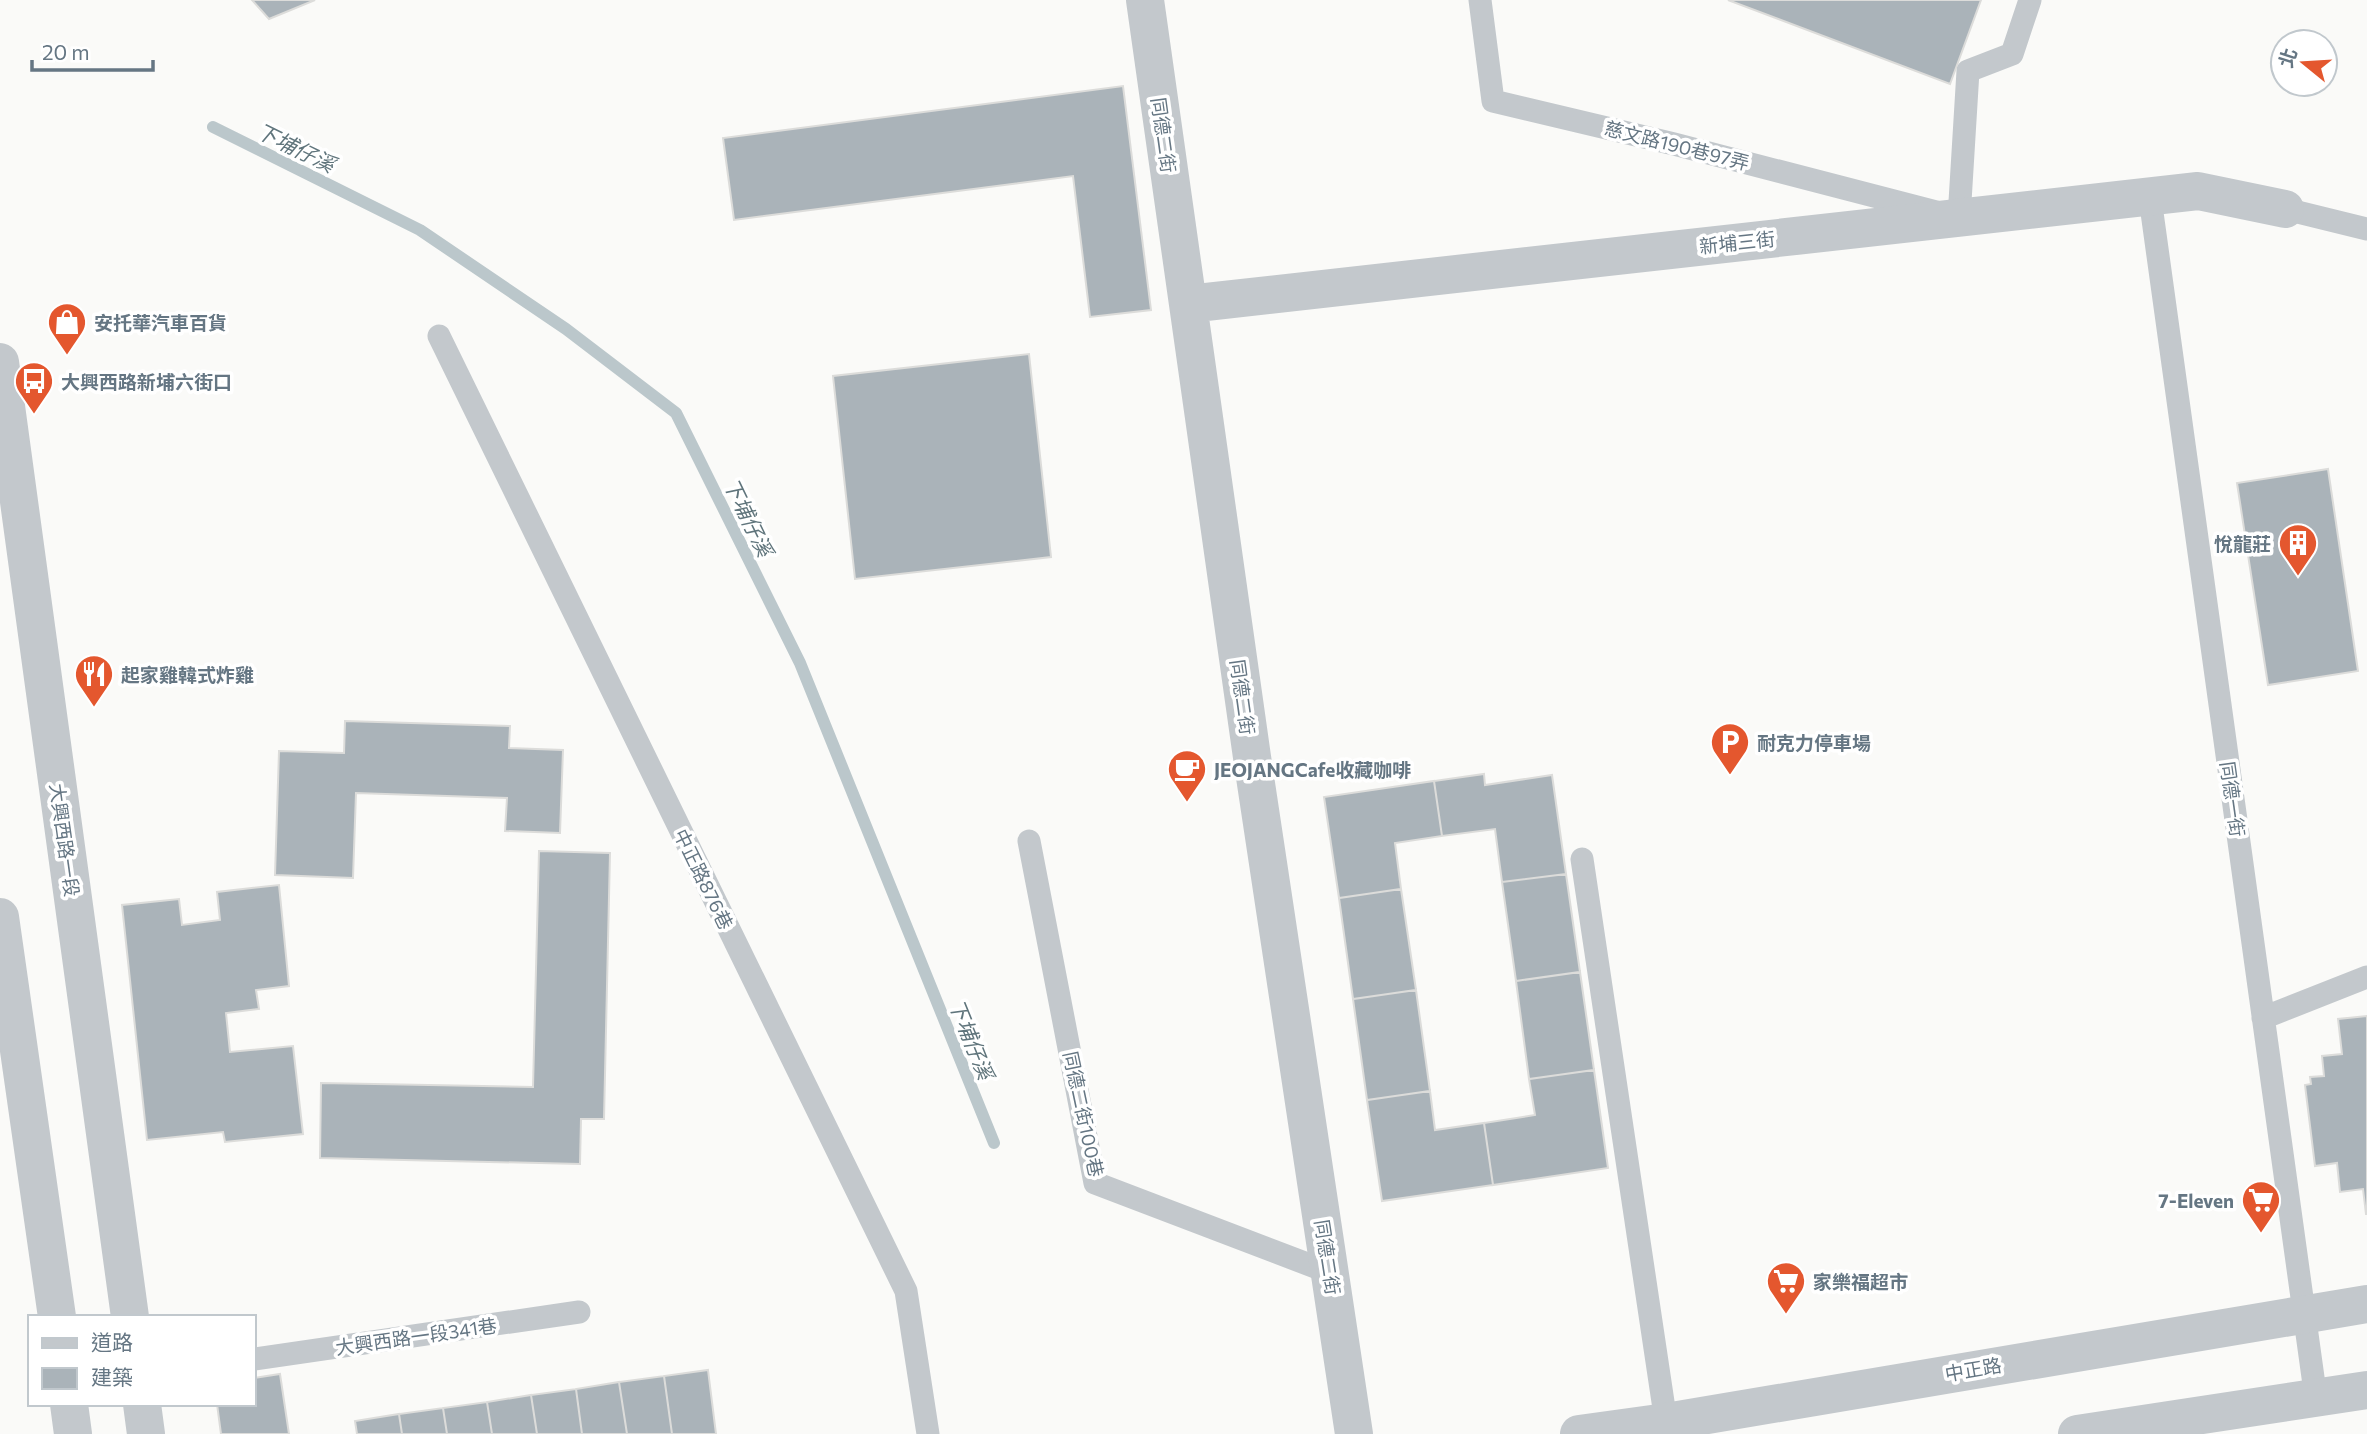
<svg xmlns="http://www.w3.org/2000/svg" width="2367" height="1434" font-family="Commissioner,'Noto Sans TC',sans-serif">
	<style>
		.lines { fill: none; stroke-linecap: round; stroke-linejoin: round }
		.stream { stroke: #bbc7cb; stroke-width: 12 }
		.building { fill: #aab3b9; stroke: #dcdcda; stroke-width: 2 }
		.service { stroke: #c3c8cc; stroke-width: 23 }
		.minor { stroke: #c3c8cc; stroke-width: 38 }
		.tertiary { stroke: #c3c8cc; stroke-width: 38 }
		.labels { text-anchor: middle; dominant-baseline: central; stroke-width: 7; stroke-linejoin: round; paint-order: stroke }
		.street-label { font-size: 19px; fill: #657683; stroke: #fff }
		.poi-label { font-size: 19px; font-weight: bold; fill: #657683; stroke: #fff; text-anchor: start }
		.water-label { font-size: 21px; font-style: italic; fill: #60757c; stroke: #fff }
	</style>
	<rect width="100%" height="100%" fill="#fafaf8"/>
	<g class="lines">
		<path class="stream" d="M213,127L420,230L566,329L676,413L800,663L994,1143"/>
	</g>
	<path class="building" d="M252,0H315L269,19Z
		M1728,0H1981L1950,84Z
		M1123,86L1151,310L1090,317L1073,176L734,220L723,138Z
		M1029,354L1051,557L855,579L833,376Z
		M2328,469L2358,671L2268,685L2237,483Z
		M345,721L510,726L509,748L563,750L560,833L505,831L507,798L356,793L353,878L275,875L279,751L344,753Z
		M1484,774L1485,785L1552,775L1566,874L1502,882L1495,829L1442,836L1434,781Z
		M1434,781L1442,836L1395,843L1401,889L1339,898L1324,797Z
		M539,851L610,853L604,1119H581L580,1164L320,1158L321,1083L533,1087Z
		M1566,874L1580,972L1516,981L1502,882Z
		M279,885L289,986L256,990L259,1009L226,1013L230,1052L293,1046L303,1134L225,1142L223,1132L147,1140L122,905L179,899L182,925L220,920L217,892Z
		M1401,889L1416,990L1353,999L1339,898Z
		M1580,972L1594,1070L1529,1079L1516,981Z
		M1416,990L1430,1091L1367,1100L1353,999Z
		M2367,1016V1214H2366L2363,1189L2340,1192L2337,1163L2315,1166L2305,1085L2311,1084L2310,1077L2324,1076L2322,1056L2342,1054L2338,1019Z
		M1594,1070L1608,1168L1493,1185L1484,1123L1535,1115L1529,1079Z
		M1430,1091L1435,1130L1484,1123L1493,1185L1382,1201L1367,1100Z
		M708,1370L716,1434H672L664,1376Z
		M280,1374L289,1434H221L217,1404H254V1378Z
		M664,1376L672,1434H627L619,1382Z
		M619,1382L627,1434H582L576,1389Z
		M576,1389L582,1434H537L531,1395Z
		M531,1395L537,1434H492L487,1402Z
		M487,1402L492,1434H447L443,1408Z
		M443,1408L447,1434H402L399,1414Z
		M399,1414L402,1434H357L355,1421Z"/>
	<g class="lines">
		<path class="service" d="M1480,0L1493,101L1674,144L1959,218L1968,71L2012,54L2030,0
			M2150,198L2316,1399
			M2285,209L2367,229
			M439,336L906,1291L928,1434
			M1029,841L1095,1183L1331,1273
			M1582,859L1666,1422
			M2263,1018L2367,977
			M254,1359L579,1312"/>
		<path class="minor" d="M1145,0L1252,757L1354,1434
			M1188,304L2198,191L2285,209"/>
		<path class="tertiary" d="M0,362L130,1317
			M0,917L57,1317
			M69,1404L73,1434
			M142,1404L146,1434
			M1579,1434L1666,1422L2367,1304
			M2077,1434L2367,1390"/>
	</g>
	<defs>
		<g id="shop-pin" transform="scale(2.0125)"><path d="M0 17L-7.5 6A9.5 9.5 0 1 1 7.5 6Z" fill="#e4572e" stroke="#fff"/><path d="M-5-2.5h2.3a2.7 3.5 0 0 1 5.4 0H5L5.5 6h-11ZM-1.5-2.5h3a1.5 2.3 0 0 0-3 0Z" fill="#fff"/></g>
		<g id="bus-pin" transform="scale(2.0125)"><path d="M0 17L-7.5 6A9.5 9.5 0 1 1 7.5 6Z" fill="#e4572e" stroke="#fff"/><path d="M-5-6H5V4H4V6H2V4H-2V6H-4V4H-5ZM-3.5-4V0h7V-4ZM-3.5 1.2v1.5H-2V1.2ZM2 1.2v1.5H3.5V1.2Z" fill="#fff"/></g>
		<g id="building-pin" transform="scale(2.0125)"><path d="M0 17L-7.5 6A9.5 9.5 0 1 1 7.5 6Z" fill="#e4572e" stroke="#fff"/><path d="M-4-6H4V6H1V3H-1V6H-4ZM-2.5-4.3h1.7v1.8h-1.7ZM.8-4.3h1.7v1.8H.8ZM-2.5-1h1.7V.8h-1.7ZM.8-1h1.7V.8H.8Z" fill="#fff"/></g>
		<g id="restaurant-pin" transform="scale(2.0125)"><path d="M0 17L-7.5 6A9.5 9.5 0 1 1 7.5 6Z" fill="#e4572e" stroke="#fff"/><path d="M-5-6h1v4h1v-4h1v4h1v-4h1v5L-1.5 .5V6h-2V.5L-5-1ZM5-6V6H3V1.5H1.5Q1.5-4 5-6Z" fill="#fff"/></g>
		<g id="parking-pin" transform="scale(2.0125)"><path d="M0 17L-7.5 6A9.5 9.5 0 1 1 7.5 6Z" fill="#e4572e" stroke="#fff"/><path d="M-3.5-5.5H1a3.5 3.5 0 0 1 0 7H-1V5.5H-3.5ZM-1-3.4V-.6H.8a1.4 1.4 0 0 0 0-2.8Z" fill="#fff"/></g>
		<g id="cafe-pin" transform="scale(2.0125)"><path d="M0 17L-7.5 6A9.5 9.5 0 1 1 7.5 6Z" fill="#e4572e" stroke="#fff"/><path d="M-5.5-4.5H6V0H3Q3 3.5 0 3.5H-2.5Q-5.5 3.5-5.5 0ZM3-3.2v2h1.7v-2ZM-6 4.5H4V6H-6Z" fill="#fff"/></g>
		<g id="supermarket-pin" transform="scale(2.0125)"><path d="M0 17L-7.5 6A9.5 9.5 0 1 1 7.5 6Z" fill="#e4572e" stroke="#fff"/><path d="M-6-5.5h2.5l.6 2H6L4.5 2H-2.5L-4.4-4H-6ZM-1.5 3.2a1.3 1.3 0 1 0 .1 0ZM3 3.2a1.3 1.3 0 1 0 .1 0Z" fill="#fff"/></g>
	</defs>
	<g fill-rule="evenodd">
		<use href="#shop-pin" x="67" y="322"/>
		<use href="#bus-pin" x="34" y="381"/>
		<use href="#building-pin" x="2298" y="543"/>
		<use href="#restaurant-pin" x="94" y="674"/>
		<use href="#parking-pin" x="1730" y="742"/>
		<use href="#cafe-pin" x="1187" y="769"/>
		<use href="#supermarket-pin" x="2261" y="1200"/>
		<use href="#supermarket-pin" x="1786" y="1281"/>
	</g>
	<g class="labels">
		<g class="street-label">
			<text transform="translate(1164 135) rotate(82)">同德二街</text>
			<text transform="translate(1677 145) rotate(14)">慈文路190巷97弄</text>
			<text transform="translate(1737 242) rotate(-6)">新埔三街</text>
			<text transform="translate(1243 697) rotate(82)">同德二街</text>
			<text transform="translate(2233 799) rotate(82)">同德一街</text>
			<text transform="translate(65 840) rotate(82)">大興西路一段</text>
			<text transform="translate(704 879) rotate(64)">中正路876巷</text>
			<text transform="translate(1084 1114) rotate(78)">同德二街100巷</text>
			<text transform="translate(1328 1257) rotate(81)">同德二街</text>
			<text transform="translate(416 1336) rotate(-8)">大興西路一段341巷</text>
			<text transform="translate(1973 1369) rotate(-10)">中正路</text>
		</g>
		<g class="poi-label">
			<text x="94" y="322">安托華汽車百貨</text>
			<text x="61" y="381">大興西路新埔六街口</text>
			<text x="2271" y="543" text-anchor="end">悅龍莊</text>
			<text x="121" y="674">起家雞韓式炸雞</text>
			<text x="1757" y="742">耐克力停車場</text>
			<text x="1214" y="769">JEOJANGCafe收藏咖啡</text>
			<text x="2234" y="1200" text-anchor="end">7-Eleven</text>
			<text x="1813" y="1281">家樂福超市</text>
		</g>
		<g class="water-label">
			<text transform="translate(296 147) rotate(26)">下埔仔溪</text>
			<text transform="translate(749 517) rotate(64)">下埔仔溪</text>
			<text transform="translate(972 1039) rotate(68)">下埔仔溪</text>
		</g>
	</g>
	<rect x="28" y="1315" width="228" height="91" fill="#ffffff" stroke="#c1c8cd" stroke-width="2"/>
	<rect x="42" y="1338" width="35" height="10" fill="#c3c8cc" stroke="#c1c8cd" stroke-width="2"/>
	<text x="91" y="1350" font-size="21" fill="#657683">道路</text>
	<rect x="42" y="1368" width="35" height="21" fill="#aab3b9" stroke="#c1c8cd" stroke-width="2"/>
	<text x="91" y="1385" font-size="21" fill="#657683">建築</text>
	<g transform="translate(2304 63) rotate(288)"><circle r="33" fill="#ffffff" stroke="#c1c8cd" stroke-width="2"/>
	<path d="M0-5L12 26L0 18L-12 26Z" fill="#e4572e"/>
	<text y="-10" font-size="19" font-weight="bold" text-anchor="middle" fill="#657683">北</text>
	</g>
	<path d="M32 60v10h121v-10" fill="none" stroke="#657683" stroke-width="3.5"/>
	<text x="42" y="60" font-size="21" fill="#657683" stroke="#ffffff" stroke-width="5" paint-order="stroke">20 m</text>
</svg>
